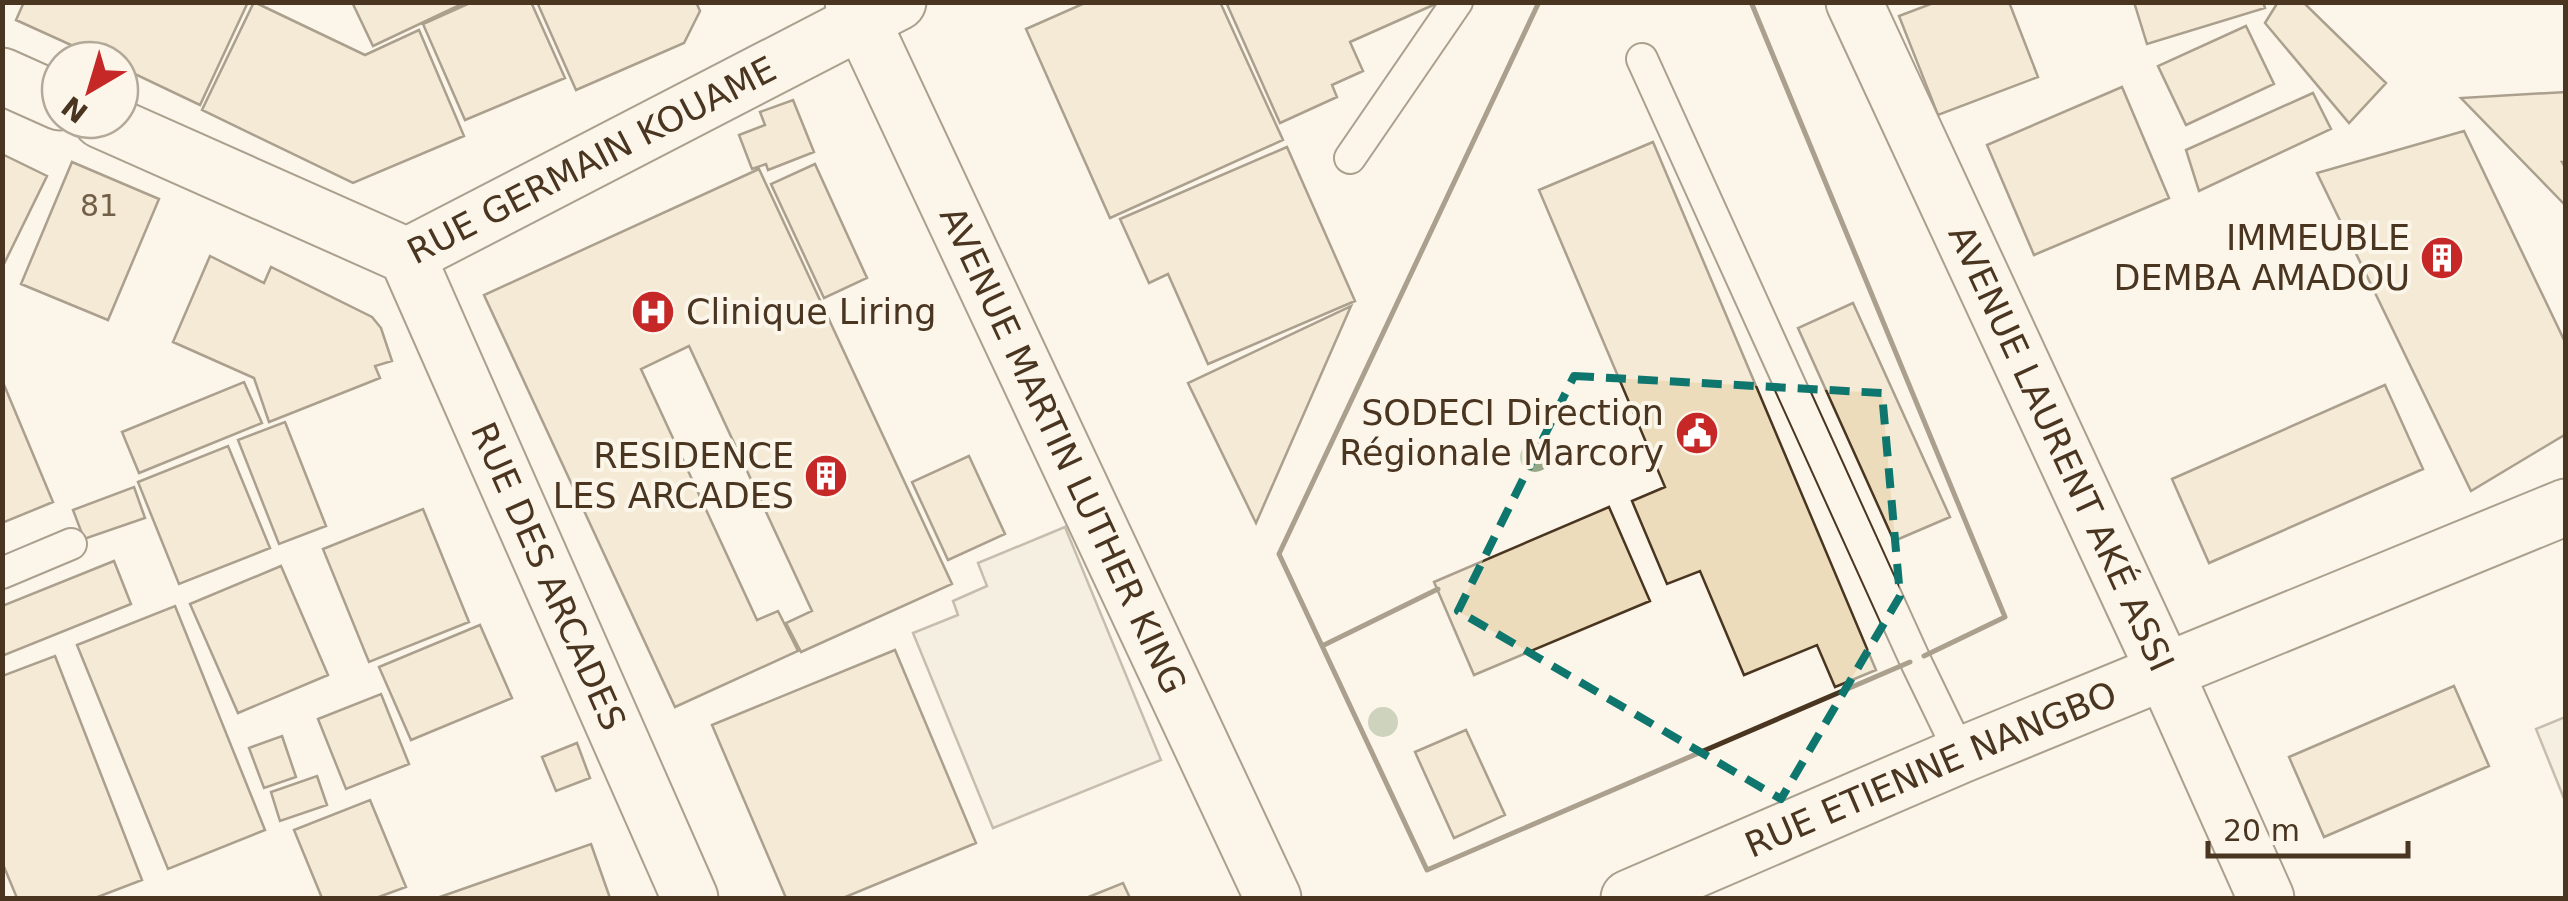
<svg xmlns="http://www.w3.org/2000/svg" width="2568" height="901" font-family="'DejaVu Sans',sans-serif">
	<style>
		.green { fill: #ede6d9; stroke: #887966; stroke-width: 2.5 }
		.parking { fill: #ede7d9; stroke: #887966; stroke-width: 2.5 }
		.building { fill: #ecdcbc; stroke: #4a3520; stroke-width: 2.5 }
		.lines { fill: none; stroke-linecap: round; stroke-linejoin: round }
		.lane-casing { stroke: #4a3520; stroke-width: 34 }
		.street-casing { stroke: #4a3520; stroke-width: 59 }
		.secondary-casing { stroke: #4a3520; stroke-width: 59 }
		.lane { stroke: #fbf6e9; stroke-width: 30 }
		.street { stroke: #fbf6e9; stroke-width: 55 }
		.secondary { stroke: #fbf6e9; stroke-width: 55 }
		.wall { stroke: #4a3520; stroke-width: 5 }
		.tree { fill: #96a887 }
		.marked { fill: none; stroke: #0f766e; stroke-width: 8; stroke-dasharray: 20 12; stroke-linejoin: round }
		.labels { text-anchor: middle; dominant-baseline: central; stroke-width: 8; stroke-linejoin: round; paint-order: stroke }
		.number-label { font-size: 30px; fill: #725f47 }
		.street-label { font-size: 35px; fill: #4a3520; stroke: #fbf6e9 }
		.poi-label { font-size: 35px; fill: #4a3520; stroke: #fbf6e9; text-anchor: end }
	</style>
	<rect width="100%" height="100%" fill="#fbf6e9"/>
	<path class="green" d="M2565,717V801L2536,729Z"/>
	<path class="parking" d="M1065,527L1161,760L993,828L913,633L958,615L953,601L987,586L978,563Z"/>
	<path class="building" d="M24,2H248L200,105L120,67V60H104L16,20Z
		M254,2L365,55L419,30L464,136L353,183L202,110Z
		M352,2H461L462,4L373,46Z
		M472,2H531L565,78L465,120L423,24Z
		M537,2H696L700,11L684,43L576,90Z
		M1087,2H1220L1283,140L1110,218L1026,29Z
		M1226,2H1440L1350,42L1363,71L1332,85L1337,97L1280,123Z
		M1936,2H2009L2038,77L1938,115L1899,16Z
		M2134,2H2263L2265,8L2147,44Z
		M2278,2H2303L2386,83L2349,123L2265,23Z
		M2246,26L2274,84L2186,125L2158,66Z
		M2122,87L2169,198L2034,255L1987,145Z
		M2566,92V162H2562L2566,169V206L2461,98Z
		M2313,93L2331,129L2199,191L2186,150Z
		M793,100L814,152L768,170L766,164L752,169L739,135L765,125L760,112Z
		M2464,131L2566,344V434L2471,491L2317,173Z
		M1653,142L1876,670L1835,687L1817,645L1744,675L1700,571L1667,584L1632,501L1665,487L1539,190Z
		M1287,147L1355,301L1208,364L1168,274L1149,283L1120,219Z
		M2,154L47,176L2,268Z
		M72,162L159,199L108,320L21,284Z
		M815,164L867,278L824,298L771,184Z
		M759,169L952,584L801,652L786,623L812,611L689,346L641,369L757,620L778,611L798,651L675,707L484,295Z
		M210,256L264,283L271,267L372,317L381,328L392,361L375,366L380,378L269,422L254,378L173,342Z
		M1853,303L1950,517L1894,541L1798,328Z
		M1351,306L1256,523L1188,383Z
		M2,380L53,502L2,523Z
		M244,382L262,423L139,473L122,432Z
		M2385,385L2423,469L2209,563L2172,479Z
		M285,422L326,526L279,544L238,440Z
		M228,446L270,548L179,584L138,482Z
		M969,456L1005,534L948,560L912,482Z
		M134,487L145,518L84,539L73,510Z
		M1609,507L1650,601L1474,675L1434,582Z
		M423,509L469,622L369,662L323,549Z
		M114,561L131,604L2,656V606Z
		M281,566L328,675L238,713L190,604Z
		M175,606L265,830L168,869L77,645Z
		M480,625L512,698L411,740L379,667Z
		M895,650L976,843L843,898H786L712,725Z
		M55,656L142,880L95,898H17L2,862V676Z
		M2454,686L2489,766L2324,837L2289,757Z
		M381,694L409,764L346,789L318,719Z
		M1466,730L1505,815L1454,838L1415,752Z
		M282,736L296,777L264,788L249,748Z
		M577,743L590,778L556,791L542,757Z
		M317,776L327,805L280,821L271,792Z
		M370,800L406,887L376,898H322L294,830Z
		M591,844L610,898H437Z
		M1123,883L1130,898H1086Z"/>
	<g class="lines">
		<g class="lane-casing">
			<path id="lane" d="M1642,59L1915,660L1961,755
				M1350,158L1457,2
				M2,573L71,544"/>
		</g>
		<g class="street-casing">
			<g id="street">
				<path d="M2,76L60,102"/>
				<path id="s1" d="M101,120L407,256L690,898"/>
				<path id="s2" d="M1629,898L1961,755L2566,507"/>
			</g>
		</g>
		<g class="secondary-casing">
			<g id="secondary">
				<path id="s3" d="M853,2L1273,898"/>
				<path id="s4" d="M1854,2L2165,672L2266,898"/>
				<path id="s5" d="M407,256L898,2"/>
			</g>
		</g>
		<use href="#lane" class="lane"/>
		<use href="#street" class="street"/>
		<use href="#secondary" class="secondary"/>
		<path class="wall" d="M1539,2L1279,554L1427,870L1910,662
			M1751,2L2005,617L1924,656
			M1322,646L1438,589"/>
	</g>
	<g class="tree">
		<circle cx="1535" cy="457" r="15"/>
		<circle cx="1383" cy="722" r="15"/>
	</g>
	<path d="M0 0H2568V901H0ZM1574,376L1882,393L1900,596L1781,799L1458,611Z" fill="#fbf6e9" fill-opacity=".55" fill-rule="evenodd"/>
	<path class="marked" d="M1574,376L1882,393L1900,596L1781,799L1458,611Z"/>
	<defs>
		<g id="building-disc" transform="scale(2.25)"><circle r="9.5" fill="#c62828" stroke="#fbf6e9"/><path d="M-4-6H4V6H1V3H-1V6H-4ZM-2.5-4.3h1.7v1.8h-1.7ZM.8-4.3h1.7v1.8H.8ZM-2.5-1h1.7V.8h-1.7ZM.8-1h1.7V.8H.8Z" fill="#fff"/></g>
		<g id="hospital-disc" transform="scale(2.25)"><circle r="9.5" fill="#c62828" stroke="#fbf6e9"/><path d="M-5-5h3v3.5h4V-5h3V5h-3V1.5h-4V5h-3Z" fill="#fff"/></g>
		<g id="civic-disc" transform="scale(2.25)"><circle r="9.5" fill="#c62828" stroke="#fbf6e9"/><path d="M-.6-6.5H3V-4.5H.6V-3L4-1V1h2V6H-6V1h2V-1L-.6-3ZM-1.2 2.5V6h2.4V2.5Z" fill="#fff"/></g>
	</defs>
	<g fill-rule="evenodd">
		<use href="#building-disc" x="2442" y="258"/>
		<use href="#hospital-disc" x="653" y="312"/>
		<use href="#civic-disc" x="1697" y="433"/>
		<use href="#building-disc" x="826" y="476"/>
	</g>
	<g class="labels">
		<g class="number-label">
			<text x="99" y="205">81</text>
		</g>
		<g class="street-label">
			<text stroke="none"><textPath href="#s5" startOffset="208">RUE GERMAIN KOUAME</textPath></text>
			<text stroke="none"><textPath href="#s3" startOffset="495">AVENUE MARTIN LUTHER KING</textPath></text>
			<text stroke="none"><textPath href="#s4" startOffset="492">AVENUE LAURENT AKÉ ASSI</textPath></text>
			<text stroke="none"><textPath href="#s1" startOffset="685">RUE DES ARCADES</textPath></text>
			<text stroke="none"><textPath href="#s2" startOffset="328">RUE ETIENNE NANGBO</textPath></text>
		</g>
		<g class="poi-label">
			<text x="2410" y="238">IMMEUBLE<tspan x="2410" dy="40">DEMBA AMADOU</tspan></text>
			<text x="686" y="312" text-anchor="start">Clinique Liring</text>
			<text x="1664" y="413">SODECI Direction<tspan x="1664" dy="40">Régionale Marcory</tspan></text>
			<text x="794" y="456">RESIDENCE<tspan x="794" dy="40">LES ARCADES</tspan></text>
		</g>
	</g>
	<rect width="2568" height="901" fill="none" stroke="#4a3520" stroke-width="10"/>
	<g transform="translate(90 90) rotate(218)"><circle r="48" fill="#fbf6e9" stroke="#b4a999" stroke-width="2.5"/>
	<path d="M0-8L18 38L0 25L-18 38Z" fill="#c62828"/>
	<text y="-15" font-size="28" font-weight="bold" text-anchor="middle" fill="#4a3520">N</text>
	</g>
	<path d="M2208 841v15h200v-15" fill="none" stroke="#4a3520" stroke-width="5"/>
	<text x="2223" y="841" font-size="30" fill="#4a3520" stroke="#fbf6e9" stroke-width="8" paint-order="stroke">20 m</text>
</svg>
